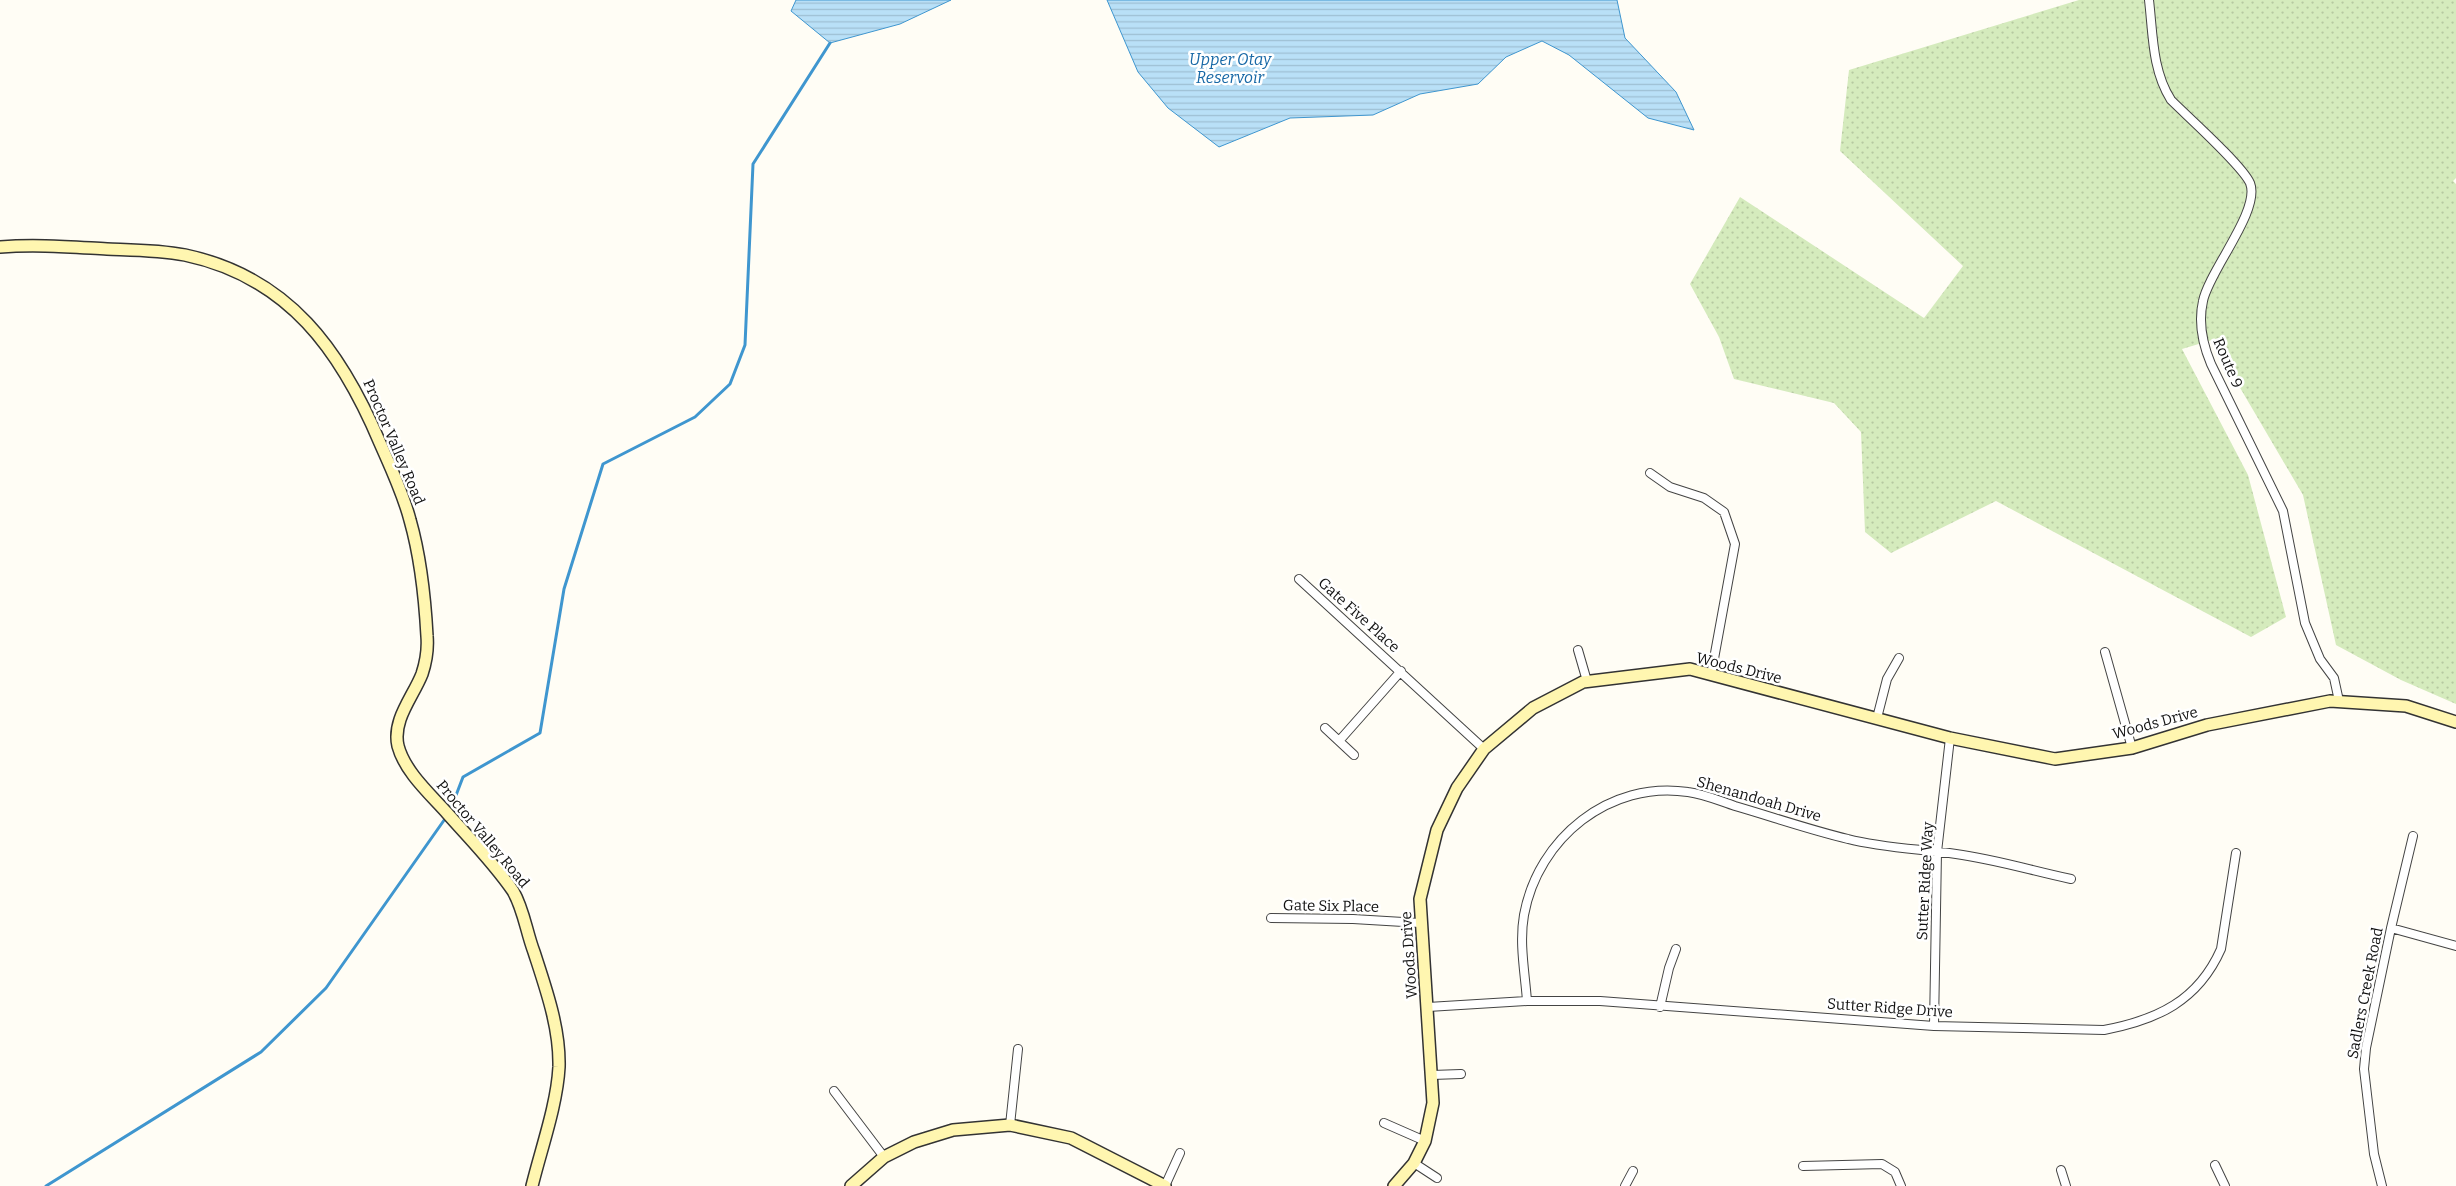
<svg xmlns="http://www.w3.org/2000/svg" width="2456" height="1186" font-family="Bitter,serif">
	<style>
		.grass { fill: url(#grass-dots) }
		.water { fill: url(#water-rules); stroke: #3f96cf }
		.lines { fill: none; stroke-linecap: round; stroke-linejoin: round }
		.stream { stroke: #3f96cf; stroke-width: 3 }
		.street-casing { stroke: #444; stroke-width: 10 }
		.secondary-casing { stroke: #333; stroke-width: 14 }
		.street { stroke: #fff; stroke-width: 8 }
		.secondary { stroke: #fff6b0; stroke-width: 11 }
		.labels { text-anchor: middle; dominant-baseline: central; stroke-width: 5; stroke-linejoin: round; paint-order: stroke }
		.street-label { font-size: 15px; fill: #111; stroke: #fff }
		.water-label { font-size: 16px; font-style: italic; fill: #1768a6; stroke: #fff }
	</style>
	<defs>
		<pattern id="grass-dots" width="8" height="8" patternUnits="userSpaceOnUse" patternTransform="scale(1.25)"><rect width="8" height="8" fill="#d5ebbd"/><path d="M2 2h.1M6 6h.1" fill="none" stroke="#b6c8a1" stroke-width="1.8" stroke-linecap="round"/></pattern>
		<pattern id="water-rules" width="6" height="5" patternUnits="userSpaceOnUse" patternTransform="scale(1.25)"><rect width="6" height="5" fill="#b9e0f7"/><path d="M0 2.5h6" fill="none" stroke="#9ebfd3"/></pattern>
	</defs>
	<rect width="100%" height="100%" fill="#fffdf5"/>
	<path class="grass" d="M2079,0H2456V178L2453,181L2456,184V704L2401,680L2336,645L2303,495L2212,340L2182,349L2248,475L2286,617L2251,637L1996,501L1891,553L1865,532L1861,432L1834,403L1734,379L1719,337L1690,284L1740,197L1924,318L1963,266L1840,151L1849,70Z"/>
	<path class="water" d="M796,0H951L900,24L830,43L791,11Z
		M1107,0H1617L1625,38L1676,92L1694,130L1648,118L1569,55L1542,41L1506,57L1478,84L1420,94L1373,115L1290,118L1219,147L1168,108L1138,72Z"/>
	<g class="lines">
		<path class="stream" d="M450,811L463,777L540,733L564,589L603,464L695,417L730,384L745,345L753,164L830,43
			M46,1186L261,1052L326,988L447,816"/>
		<g class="street-casing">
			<path id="street" d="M2149,0C2153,34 2152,70 2171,100C2188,117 2242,165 2250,183C2261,210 2209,271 2203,301C2198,323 2203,345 2211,364L2283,511L2305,623L2320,659L2334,678L2339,701
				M1650,473L1670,487L1704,498L1724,512L1735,544L1711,675
				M1299,579L1484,749
				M1578,650L1587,681
				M2105,652L2132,748
				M1877,718L1887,679L1899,658
				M1325,728L1354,755
				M1339,741L1401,671
				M1271,918L1353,919L1420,923
				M2391,928L2456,946
				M1527,1001C1525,973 1519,943 1524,915C1538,838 1610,780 1688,792C1704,794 1720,801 1735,806C1773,817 1810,830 1848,839C1882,848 1921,849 1956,854C1994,859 2033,871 2071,879
				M1428,1007L1527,1001H1600L1934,1026L2104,1030C2157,1020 2198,1001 2221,949L2236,853
				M1660,1007L1669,968L1676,949
				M1934,1026L1937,852L1950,738
				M1432,1075L1461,1074
				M834,1091L884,1157
				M1384,1123L1425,1141
				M1010,1125L1018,1049
				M1414,1163L1437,1178
				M2215,1165L2225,1186
				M1803,1166L1882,1164L1895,1172L1901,1186
				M2061,1170L2066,1186
				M1165,1186L1180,1153
				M1625,1186L1633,1171
				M2382,1186L2374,1154L2364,1069L2366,1048L2391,928L2413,836"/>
		</g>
		<g class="secondary-casing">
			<path id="secondary" d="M0,247C36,244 71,247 107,249C133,250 159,250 185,255C289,277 341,351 380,443C391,468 403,493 410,520C420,555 425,599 427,636C428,648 426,662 422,674C413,697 392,720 398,746C405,772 430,794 447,813C469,838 494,863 513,891C524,910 526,931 534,952C546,989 560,1028 559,1067C557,1105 541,1149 532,1186
				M851,1186L884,1157L914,1142L953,1130L1010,1125L1071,1138L1165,1186
				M1394,1186L1414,1163L1425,1141L1433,1103L1420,899L1437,830L1457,788L1484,749L1533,708L1583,682L1690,669L1950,738L2055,759L2132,748L2207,725L2330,701L2406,706L2456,722"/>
		</g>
		<use href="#street" class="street"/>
		<use href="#secondary" class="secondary"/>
	</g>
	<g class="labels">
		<g class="street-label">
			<text transform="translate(2228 363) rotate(67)">Route 9</text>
			<text transform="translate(394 442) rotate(67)">Proctor Valley Road</text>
			<text transform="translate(1359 615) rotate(42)">Gate Five Place</text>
			<text transform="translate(1739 668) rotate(14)">Woods Drive</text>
			<text transform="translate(2155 723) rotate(-15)">Woods Drive</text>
			<text transform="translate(1759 799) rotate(16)">Shenandoah Drive</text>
			<text transform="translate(483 834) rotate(50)">Proctor Valley Road</text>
			<text transform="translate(1925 881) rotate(-87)">Sutter Ridge Way</text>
			<text transform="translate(1331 906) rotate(1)">Gate Six Place</text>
			<text transform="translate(1409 955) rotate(-94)">Woods Drive</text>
			<text transform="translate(2365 993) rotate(-79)">Sadlers Creek Road</text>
			<text transform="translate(1890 1008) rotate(4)">Sutter Ridge Drive</text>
		</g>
		<g class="water-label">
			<text x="1230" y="59">Upper Otay<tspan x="1230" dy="18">Reservoir</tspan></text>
		</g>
	</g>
</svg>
